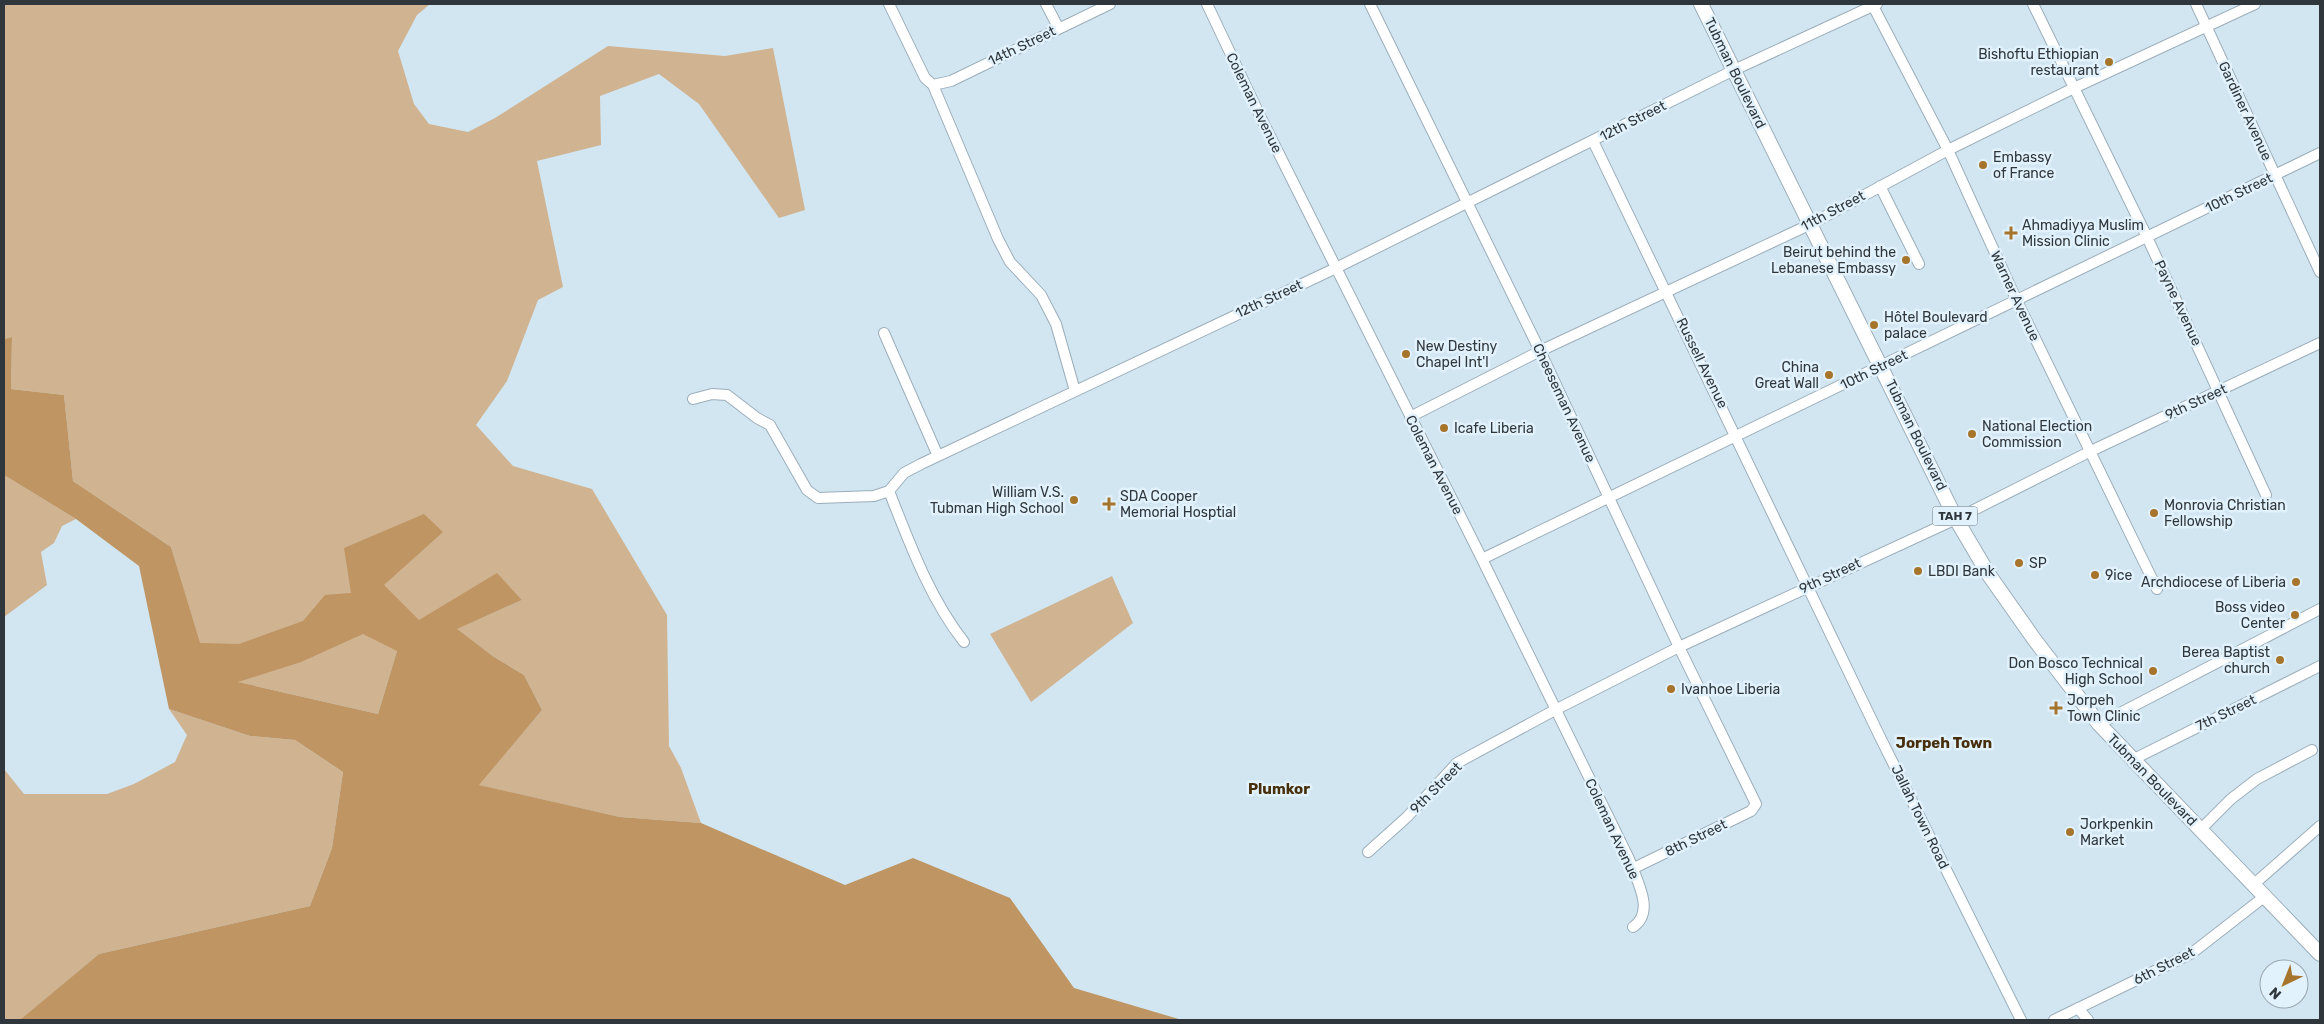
<svg xmlns="http://www.w3.org/2000/svg" width="2324" height="1024" font-family="Rubik,sans-serif">
	<style>
		.green { fill: #d0b391 }
		.water { fill: #be9563; fill-rule: evenodd }
		.lines { fill: none; stroke-linecap: round; stroke-linejoin: round }
		.minor-casing { stroke: #9baeba; stroke-width: 12 }
		.highway-casing { stroke: #9baeba; stroke-width: 16 }
		.minor { stroke: #fff; stroke-width: 10 }
		.highway { stroke: #fff; stroke-width: 14 }
		.poi-dot { fill: #a7742b; stroke: #e2f2fc; stroke-width: 2 }
		.labels { text-anchor: middle; dominant-baseline: central; stroke-width: 5; stroke-linejoin: round; paint-order: stroke }
		.shield { fill: #e2f2fc; stroke: #656f76; stroke-width: 1 }
		.shield-label { font-size: 12px; font-weight: bold; fill: #30373c }
		.street-label { font-size: 14px; fill: #30373c; stroke: #e2f2fc }
		.poi-label { font-size: 14px; fill: #30373c; stroke: #e2f2fc; text-anchor: start }
		.neighbourhood-label { font-size: 15px; font-weight: bold; fill: #472f0c; stroke: #e2f2fc }
	</style>
	<rect width="100%" height="100%" fill="#d2e6f2"/>
	<path class="green" d="M4,4H430L417,15L398,51L414,104L429,124L468,132L495,118L608,46L725,56L773,48L805,210L779,218L699,104L659,74L600,96L601,145L537,161L563,287L538,300L507,381L476,425L513,466L592,489L667,615L669,746L681,768L701,823L620,817L478,785L542,710L524,675L494,657L456,629L522,600L497,574L397,651L378,714L237,682L199,643L171,547L73,481L64,395L11,389L12,337L4,339Z
		M4,475L76,519L62,526L54,543L41,552L47,585L4,617Z
		M1112,576L1133,623L1031,702L990,634Z
		M169,709L250,736L295,740L343,772L332,848L310,906L99,954L22,1019L4,1020V769L24,794H107L134,784L175,762L187,735Z"/>
	<path class="water" d="M12,337L11,389L64,395L73,481L171,547L200,643L239,644L303,621L325,595L351,593L344,548L424,514L443,532L384,585L419,620L497,573L522,600L457,629L494,657L524,675L542,710L479,785L620,817L701,823L845,885L913,858L1010,898L1074,988L1182,1020H20L99,954L310,906L332,848L343,772L295,740L250,736L169,709L139,566L76,519L4,475V339ZM363,634L397,651L378,714L238,682L301,662Z"/>
	<g class="lines">
		<g class="minor-casing">
			<path id="minor" d="M889,4L925,78L933,85
				M1046,4L1058,27
				M1207,4L1261,118L1482,559L1629,859C1636,879 1656,912 1633,927
				M1370,4L1540,351L1679,647L1756,804L1751,811L1632,869
				M1872,4L1948,150L2017,301L2157,589
				M2033,4L2147,237L2266,495
				M2196,4L2320,272
				M933,85L998,239L1010,262L1041,295L1056,324L1075,391
				M933,85L951,81L1110,4
				M1593,141L1880,737L2021,1020
				M1880,186L1919,264
				M884,333L938,456
				M693,399L712,394L727,395L757,418L770,425L807,490L818,498L874,496L889,491L904,473L921,464L1336,268L1734,70L1877,4
				M1410,417L1540,351L1811,224L1948,150L2074,88L2255,4
				M889,491C909,542 930,599 964,642
				M1482,559L2320,153
				M2099,724L2320,609
				M2132,760L2320,666
				M2200,830L2231,799L2257,779L2312,750
				M1368,852L1407,817L1457,763L1555,710L1679,647L1956,519L2091,451L2320,343
				M2253,885L2320,826
				M2078,1008L2088,1020
				M2054,1020L2192,953L2264,897"/>
		</g>
		<g class="highway-casing">
			<path id="highway" d="M1701,4L1956,519L1989,575L2034,639L2099,724L2320,954"/>
		</g>
		<use href="#minor" class="minor"/>
		<use href="#highway" class="highway"/>
	</g>
	<g class="poi-dot">
		<circle cx="2109" cy="62" r="5"/>
		<circle cx="1983" cy="165" r="5"/>
		<path d="M2008.5 225.5h5v5h5v5h-5v5h-5v-5h-5v-5h5z"/>
		<circle cx="1906" cy="260" r="5"/>
		<circle cx="1874" cy="325" r="5"/>
		<circle cx="1406" cy="354" r="5"/>
		<circle cx="1829" cy="375" r="5"/>
		<circle cx="1444" cy="428" r="5"/>
		<circle cx="1972" cy="434" r="5"/>
		<circle cx="1074" cy="500" r="5"/>
		<path d="M1106.5 496.5h5v5h5v5h-5v5h-5v-5h-5v-5h5z"/>
		<circle cx="2154" cy="513" r="5"/>
		<circle cx="2019" cy="563" r="5"/>
		<circle cx="1918" cy="571" r="5"/>
		<circle cx="2095" cy="575" r="5"/>
		<circle cx="2296" cy="582" r="5"/>
		<circle cx="2295" cy="615" r="5"/>
		<circle cx="2280" cy="660" r="5"/>
		<circle cx="2153" cy="671" r="5"/>
		<circle cx="1671" cy="689" r="5"/>
		<path d="M2053.5 700.5h5v5h5v5h-5v5h-5v-5h-5v-5h5z"/>
		<circle cx="2070" cy="832" r="5"/>
	</g>
	<g class="labels">
		<rect class="shield" x="1932.5" y="506.5" width="45" height="19" rx="4"/>
		<g class="shield-label">
			<text x="1955" y="516">TAH 7</text>
		</g>
		<g class="street-label">
			<text transform="translate(1022 46) rotate(-26)">14th Street</text>
			<text transform="translate(1735 73) rotate(64)">Tubman Boulevard</text>
			<text transform="translate(1254 103) rotate(64)">Coleman Avenue</text>
			<text transform="translate(2245 111) rotate(65)">Gardiner Avenue</text>
			<text transform="translate(1633 121) rotate(-27)">12th Street</text>
			<text transform="translate(2239 193) rotate(-26)">10th Street</text>
			<text transform="translate(1833 211) rotate(-28)">11th Street</text>
			<text transform="translate(2015 296) rotate(65)">Warner Avenue</text>
			<text transform="translate(1269 299) rotate(-25)">12th Street</text>
			<text transform="translate(2178 303) rotate(65)">Payne Avenue</text>
			<text transform="translate(1702 363) rotate(64)">Russell Avenue</text>
			<text transform="translate(1874 370) rotate(-26)">10th Street</text>
			<text transform="translate(2196 402) rotate(-25)">9th Street</text>
			<text transform="translate(1564 403) rotate(65)">Cheeseman Avenue</text>
			<text transform="translate(1916 435) rotate(64)">Tubman Boulevard</text>
			<text transform="translate(1434 465) rotate(63)">Coleman Avenue</text>
			<text transform="translate(1830 576) rotate(-25)">9th Street</text>
			<text transform="translate(2226 713) rotate(-26)">7th Street</text>
			<text transform="translate(2152 780) rotate(46)">Tubman Boulevard</text>
			<text transform="translate(1436 788) rotate(-45)">9th Street</text>
			<text transform="translate(1920 817) rotate(64)">Jallah Town Road</text>
			<text transform="translate(1612 829) rotate(65)">Coleman Avenue</text>
			<text transform="translate(1696 838) rotate(-26)">8th Street</text>
			<text transform="translate(2164 966) rotate(-27)">6th Street</text>
		</g>
		<g class="poi-label">
			<text x="2099" y="54" text-anchor="end">Bishoftu Ethiopian<tspan x="2099" dy="16">restaurant</tspan></text>
			<text x="1993" y="157">Embassy<tspan x="1993" dy="16">of France</tspan></text>
			<text x="2022" y="225">Ahmadiyya Muslim<tspan x="2022" dy="16">Mission Clinic</tspan></text>
			<text x="1896" y="252" text-anchor="end">Beirut behind the<tspan x="1896" dy="16">Lebanese Embassy</tspan></text>
			<text x="1884" y="317">Hôtel Boulevard<tspan x="1884" dy="16">palace</tspan></text>
			<text x="1416" y="346">New Destiny<tspan x="1416" dy="16">Chapel Int'l</tspan></text>
			<text x="1819" y="367" text-anchor="end">China<tspan x="1819" dy="16">Great Wall</tspan></text>
			<text x="1982" y="426">National Election<tspan x="1982" dy="16">Commission</tspan></text>
			<text x="1454" y="428">Icafe Liberia</text>
			<text x="1064" y="492" text-anchor="end">William V.S.<tspan x="1064" dy="16">Tubman High School</tspan></text>
			<text x="1120" y="496">SDA Cooper<tspan x="1120" dy="16">Memorial Hosptial</tspan></text>
			<text x="2164" y="505">Monrovia Christian<tspan x="2164" dy="16">Fellowship</tspan></text>
			<text x="2029" y="563">SP</text>
			<text x="1928" y="571">LBDI Bank</text>
			<text x="2105" y="575">9ice</text>
			<text x="2286" y="582" text-anchor="end">Archdiocese of Liberia</text>
			<text x="2285" y="607" text-anchor="end">Boss video<tspan x="2285" dy="16">Center</tspan></text>
			<text x="2270" y="652" text-anchor="end">Berea Baptist<tspan x="2270" dy="16">church</tspan></text>
			<text x="2143" y="663" text-anchor="end">Don Bosco Technical<tspan x="2143" dy="16">High School</tspan></text>
			<text x="1681" y="689">Ivanhoe Liberia</text>
			<text x="2067" y="700">Jorpeh<tspan x="2067" dy="16">Town Clinic</tspan></text>
			<text x="2080" y="824">Jorkpenkin<tspan x="2080" dy="16">Market</tspan></text>
		</g>
		<g class="neighbourhood-label">
			<text x="1944" y="743">Jorpeh Town</text>
			<text x="1279" y="789">Plumkor</text>
		</g>
	</g>
	<rect width="2324" height="1024" fill="none" stroke="#30373c" stroke-width="10"/>
	<g transform="translate(2284 984) rotate(223)"><circle r="24" fill="#e2f2fc" stroke="#9ba7af"/>
	<path d="M0-4L9 19L0 12L-9 19Z" fill="#a7742b"/>
	<text y="-8" font-size="14" font-weight="bold" text-anchor="middle" fill="#30373c">N</text>
	</g>
</svg>
